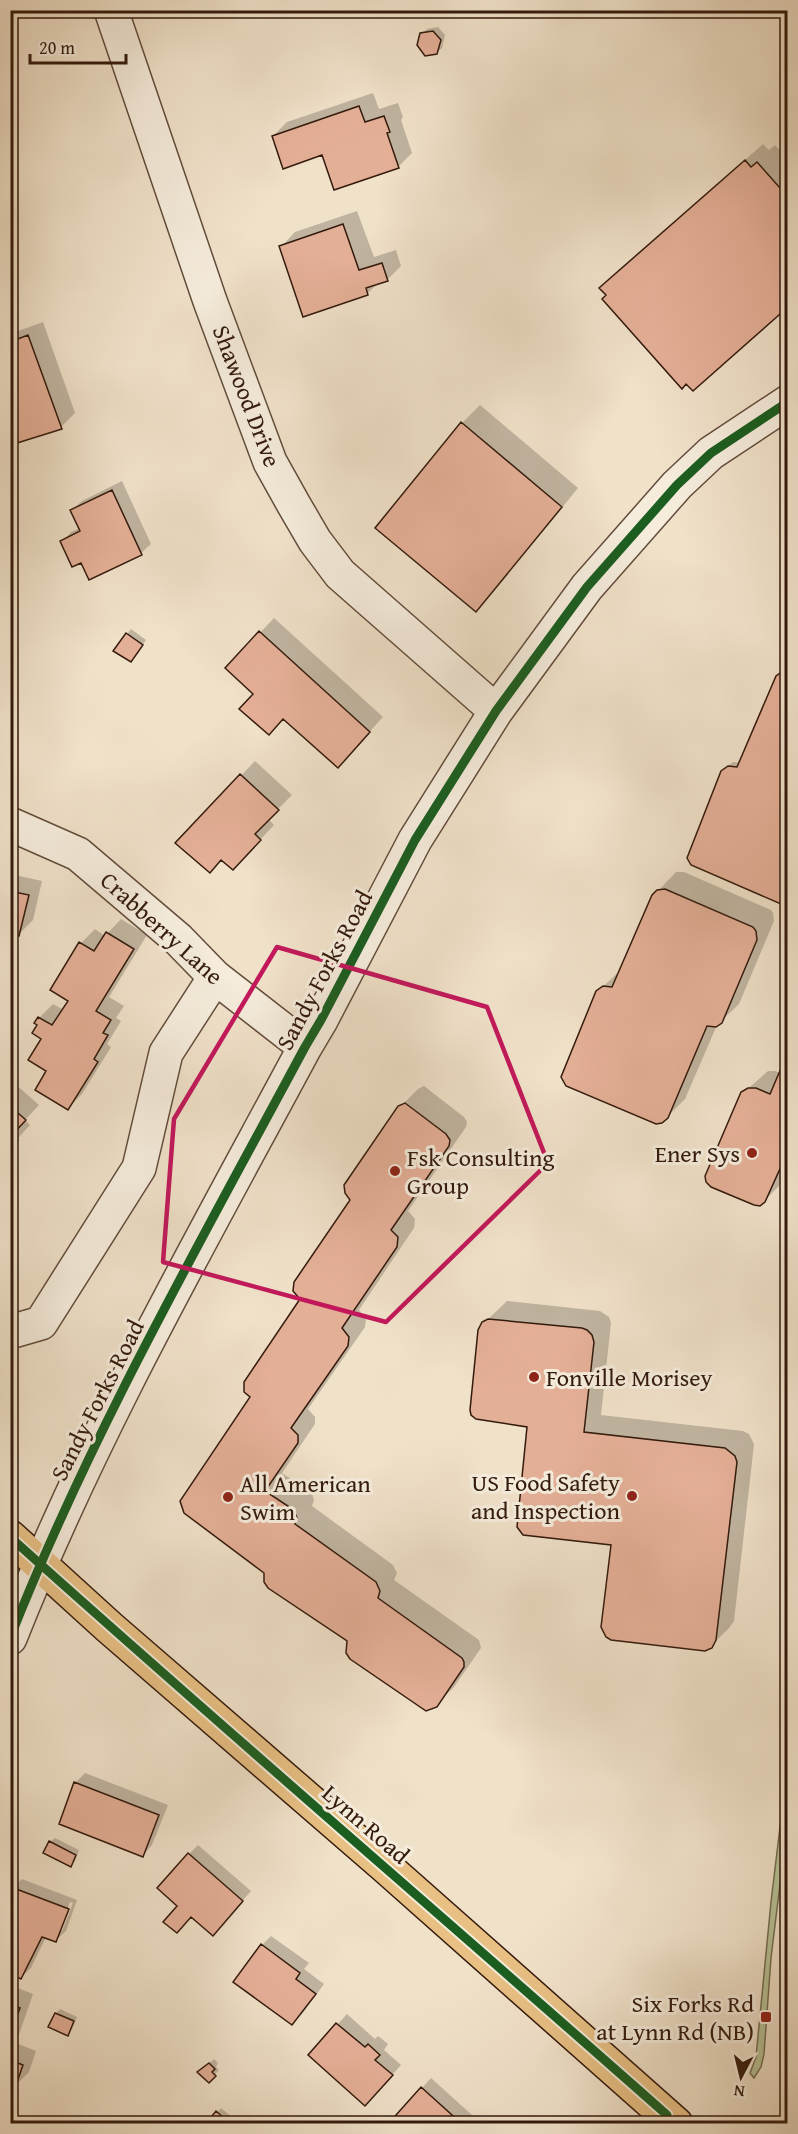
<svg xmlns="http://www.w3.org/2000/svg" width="798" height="2134" font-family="'Gentium Book Plus',serif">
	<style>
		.green { fill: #b7c398; stroke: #756e52; stroke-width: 1.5 }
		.shadow { fill: #0003; fill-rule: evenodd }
		.building { fill: #e4af97; stroke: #331a0c; stroke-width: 1.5 }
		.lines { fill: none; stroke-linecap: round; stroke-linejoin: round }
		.minor-casing { stroke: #624c3b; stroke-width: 36 }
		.major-casing { stroke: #331a0c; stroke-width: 36 }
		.minor { stroke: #f5ecdc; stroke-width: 33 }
		.major { stroke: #e8c084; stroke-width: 33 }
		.cycleway-casing { stroke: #f5ecdc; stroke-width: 13 }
		.cycleway { stroke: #1b5e20; stroke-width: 9 }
		.marked { fill: none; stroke: #c2185b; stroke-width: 4.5; stroke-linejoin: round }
		.poi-dot { fill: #8f2418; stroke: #f5ecdc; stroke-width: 2 }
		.labels { text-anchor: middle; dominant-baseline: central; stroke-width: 6; stroke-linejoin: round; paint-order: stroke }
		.street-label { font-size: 24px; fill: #331a0c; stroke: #f5ecdc }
		.poi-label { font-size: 24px; fill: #331a0c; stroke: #f5ecdc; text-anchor: end }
	</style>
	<rect width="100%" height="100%" fill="#f0e1c9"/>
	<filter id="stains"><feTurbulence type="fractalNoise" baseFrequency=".00333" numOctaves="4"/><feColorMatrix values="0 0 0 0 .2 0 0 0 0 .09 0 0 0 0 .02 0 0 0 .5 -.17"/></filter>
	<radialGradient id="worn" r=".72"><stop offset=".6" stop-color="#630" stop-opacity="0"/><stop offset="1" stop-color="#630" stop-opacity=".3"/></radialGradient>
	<path class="green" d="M787,1769V1827L771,1958L764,2054L761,2067L754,2078L750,2073L756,2057L771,1902Z"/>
	<path class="shadow" d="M438,27L445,35L442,48L437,52L422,34L427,29Z
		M373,93L379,109L398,103L403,117L401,120L412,153L398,167L323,153L273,136L287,122Z
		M763,144L769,150L775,145L788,159V305L608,295L601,288Z
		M357,211L374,257L396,250L401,266L387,280L378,283L367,294L281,247L295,232Z
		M10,255L15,267L10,272Z
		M43,322L75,413L61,427L10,421V334Z
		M480,405L578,488L493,592L475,610L462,423Z
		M122,481L151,544L141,553L90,578L82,561L62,542L71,532L80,528L72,510L82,501Z
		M274,618L383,717L351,752L255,694L227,668Z
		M131,629L146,640L135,656L127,634Z
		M788,668V901L728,766L733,762L741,763L782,672Z
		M255,761L292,795L268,819L274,825L247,854L222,859L210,871L177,843Z
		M676,872H684L771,910L773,913L774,921L739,1004L717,1025L685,1099L667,1117L597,992L622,969L653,896Z
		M10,874L42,881L33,920L19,934H10Z
		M121,919L147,935L109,997L124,1006L116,1018L121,1021L107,1044L111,1047L82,1094L68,1108L48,1071L39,1018L53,1004L64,1010L70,1001L81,943L95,929L105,936Z
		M788,1057V1171L783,1182L764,1201L743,1093L768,1071H775L780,1073Z
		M13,1082L39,1105L25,1120L30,1125L10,1147V1085Z
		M424,1086L464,1117L467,1122L466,1127L408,1211L415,1219L414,1228L359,1310L366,1319L365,1327L308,1409L315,1417V1424L282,1473L312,1493L314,1500L312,1506L393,1565L397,1573L394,1580L479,1640L481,1648L454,1687L436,1705L349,1640L269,1587L252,1397L400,1107L418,1089Z
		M507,1301L600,1311L609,1317L611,1323L601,1415L743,1431L749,1434L754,1444L734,1621L729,1628L711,1646L613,1544L529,1425L484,1323Z
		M85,1773L168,1805L152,1845L143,1855L75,1783Z
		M55,1838L79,1850L75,1861L70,1866L50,1842Z
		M198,1845L251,1891L222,1924L192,1915L180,1906L189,1854Z
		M22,1879L77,1900L66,1931L56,1940L46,1937L31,1968L21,1977L10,1973V1893L12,1888ZM70,1902L73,1903L62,1931H59Z
		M271,1936L309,1963L304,1969L324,1984L302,2014L292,2023L262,1945Z
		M10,1985L33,1994L16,2043L36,2051L29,2072L15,2086L10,2085Z
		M60,2009L77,2017L72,2029L68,2034L56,2013Z
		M347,2014L375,2039L378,2036L388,2044L384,2050L401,2065L375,2094L310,2055Z
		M214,2059L218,2063L216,2067L219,2070L209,2081L200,2072Z
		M431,2078L482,2124H390Z
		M221,2108L232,2117L226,2124H211L209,2122Z
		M19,2115L26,2124H10V2122Z"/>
	<path class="building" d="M433,31L441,40L437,54L425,56L417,45L420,33Z
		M359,106L365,122L384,116L390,132L387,133L399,168L334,190L322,155L283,169L272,136Z
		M745,160L751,167L757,162L788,197V307L693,391L686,384L682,389L602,299L606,295L599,288Z
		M343,224L359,270L382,263L388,281L366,288L368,295L303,317L279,246Z
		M28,335L62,429L17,443L10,425V342Z
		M461,422L562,507L476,612L375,528Z
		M112,490L142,555L89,580L81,563L72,567L60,541L80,531L70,510Z
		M259,631L370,732L338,768L283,719L269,735L239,709L253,694L225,668Z
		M126,633L143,645L131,662L113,651Z
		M788,670V903L781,904L691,865L687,858L721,771L728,766L737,767L776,676L783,671Z
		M240,774L279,810L255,834L261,840L233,870L221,860L210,873L175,843Z
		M665,889L753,927L756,931L757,940L722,1023L716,1027L707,1026L668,1118L662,1123L656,1124L566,1086L561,1077L596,991L603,986L612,987L652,895L657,890Z
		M10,891L29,895L19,936L10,933Z
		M106,932L134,949L96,1011L111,1020L103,1033L108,1035L94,1059L98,1062L68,1110L35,1090L46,1071L28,1060L41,1039L32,1033L37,1025L34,1023L38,1017L52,1025L68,1001L50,990L79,942L94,951Z
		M788,1052V1151L765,1202L760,1206L754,1205L711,1187L706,1182L705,1176L741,1092L748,1088H756L770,1094Z
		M405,1103L446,1134L450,1140L449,1146L391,1230L398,1237L397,1247L342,1328L349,1337L348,1346L291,1428L298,1435V1443L265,1491L294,1510L297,1518L295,1524L376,1582L380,1591L378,1598L462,1658L464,1662V1667L437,1707L426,1711L350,1659L346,1653L347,1641L268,1588L264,1582V1573L184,1513L180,1501L250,1397L244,1392V1382L300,1299L293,1291L294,1282L350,1200L345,1193L344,1185L398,1106Z
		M10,1106L26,1120L12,1135L18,1140L10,1148Z
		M488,1319L582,1328L587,1330L592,1335L594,1342L584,1432L725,1448L735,1456L737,1462L716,1640L712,1648L705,1651L611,1640L606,1637L601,1627L611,1545L523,1535L517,1527L527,1427L476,1419L471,1415L470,1410L478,1330L482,1322Z
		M74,1782L159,1815L143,1857L59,1824Z
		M49,1841L76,1855L71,1867L43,1853Z
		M188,1853L243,1901L213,1936L191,1917L177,1933L163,1922L177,1906L157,1888Z
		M11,1887L69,1909L56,1942L42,1937L21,1979L10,1974Z
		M261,1944L300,1973L296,1979L316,1994L292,2025L233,1982Z
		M10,2004L20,2008L10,2035Z
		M55,2013L74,2021L68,2036L48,2027Z
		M336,2023L365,2047L368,2044L380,2055L375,2060L393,2075L365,2106L308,2055Z
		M10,2060L23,2065L15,2088L10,2086Z
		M209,2063L215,2069L212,2072L216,2076L209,2083L197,2072Z
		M421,2087L462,2124H388Z
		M216,2111L228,2122L227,2124L207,2122Z"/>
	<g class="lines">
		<g class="minor-casing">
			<path id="minor" d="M111,10L210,301L270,462L294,505L315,541L340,574L496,711
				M10,824L78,854L178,939L215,977L305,1047
				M10,1332L41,1323L139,1168L166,1053L215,977
				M10,1638C91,1433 201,1241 305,1047L321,1020L415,840L496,711L587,587L677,485L711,453L788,402"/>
		</g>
		<g class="major-casing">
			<path id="major" d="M10,1537L109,1627L386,1867L676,2124"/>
		</g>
		<use href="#minor" class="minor"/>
		<use href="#major" class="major"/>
		<g class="cycleway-casing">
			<path id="cycleway" d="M10,1537C227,1732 449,1922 667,2115
				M10,1638C91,1433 201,1241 305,1047L321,1020L415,840L496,711L587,587L677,485L711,453L788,402"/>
		</g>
		<use href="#cycleway" class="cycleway"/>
	</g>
	<path class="marked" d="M277,947L487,1007L548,1163L386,1322L163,1262L174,1119Z"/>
	<g class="poi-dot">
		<circle cx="752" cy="1153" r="6"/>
		<circle cx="395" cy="1171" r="6"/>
		<circle cx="534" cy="1377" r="6"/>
		<circle cx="632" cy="1496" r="6"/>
		<circle cx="228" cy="1497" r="6"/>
		<rect x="760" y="2011" width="12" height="12" rx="3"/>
	</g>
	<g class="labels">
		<g class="street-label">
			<text transform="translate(247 396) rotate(69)">Shawood Drive</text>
			<text transform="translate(162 928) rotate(42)">Crabberry Lane</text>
			<text transform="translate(324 970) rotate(-62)">Sandy Forks Road</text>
			<text transform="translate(97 1400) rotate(-63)">Sandy Forks Road</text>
			<text transform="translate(366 1824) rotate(41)">Lynn Road</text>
		</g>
		<g class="poi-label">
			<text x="740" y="1153">Ener Sys</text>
			<text x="407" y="1157" text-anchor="start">Fsk Consulting<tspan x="407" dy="28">Group</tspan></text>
			<text x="546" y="1377" text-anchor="start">Fonville Morisey</text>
			<text x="620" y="1482">US Food Safety<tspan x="620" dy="28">and Inspection</tspan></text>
			<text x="240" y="1483" text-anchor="start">All American<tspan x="240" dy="28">Swim</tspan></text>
			<text x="754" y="2003">Six Forks Rd<tspan x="754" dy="28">at Lynn Rd (NB)</tspan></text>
		</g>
	</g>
	<rect width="798" height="2134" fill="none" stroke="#f0e1c9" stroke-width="36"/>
	<rect x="12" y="12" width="774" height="2110" fill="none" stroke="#331a0c" stroke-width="3"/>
	<rect x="18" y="18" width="762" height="2098" fill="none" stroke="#331a0c" stroke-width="1.5"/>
	<g transform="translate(741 2077) rotate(187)" stroke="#f5ecdc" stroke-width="4.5" paint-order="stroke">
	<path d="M0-4.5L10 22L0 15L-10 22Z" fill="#331a0c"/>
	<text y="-9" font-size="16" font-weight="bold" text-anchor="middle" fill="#331a0c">N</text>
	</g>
	<path d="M30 54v9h96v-9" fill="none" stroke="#331a0c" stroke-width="3"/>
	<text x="39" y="54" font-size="18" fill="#331a0c" stroke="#f5ecdc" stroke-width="4.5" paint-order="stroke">20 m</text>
	<rect width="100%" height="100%" filter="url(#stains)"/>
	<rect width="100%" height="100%" fill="url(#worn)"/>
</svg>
